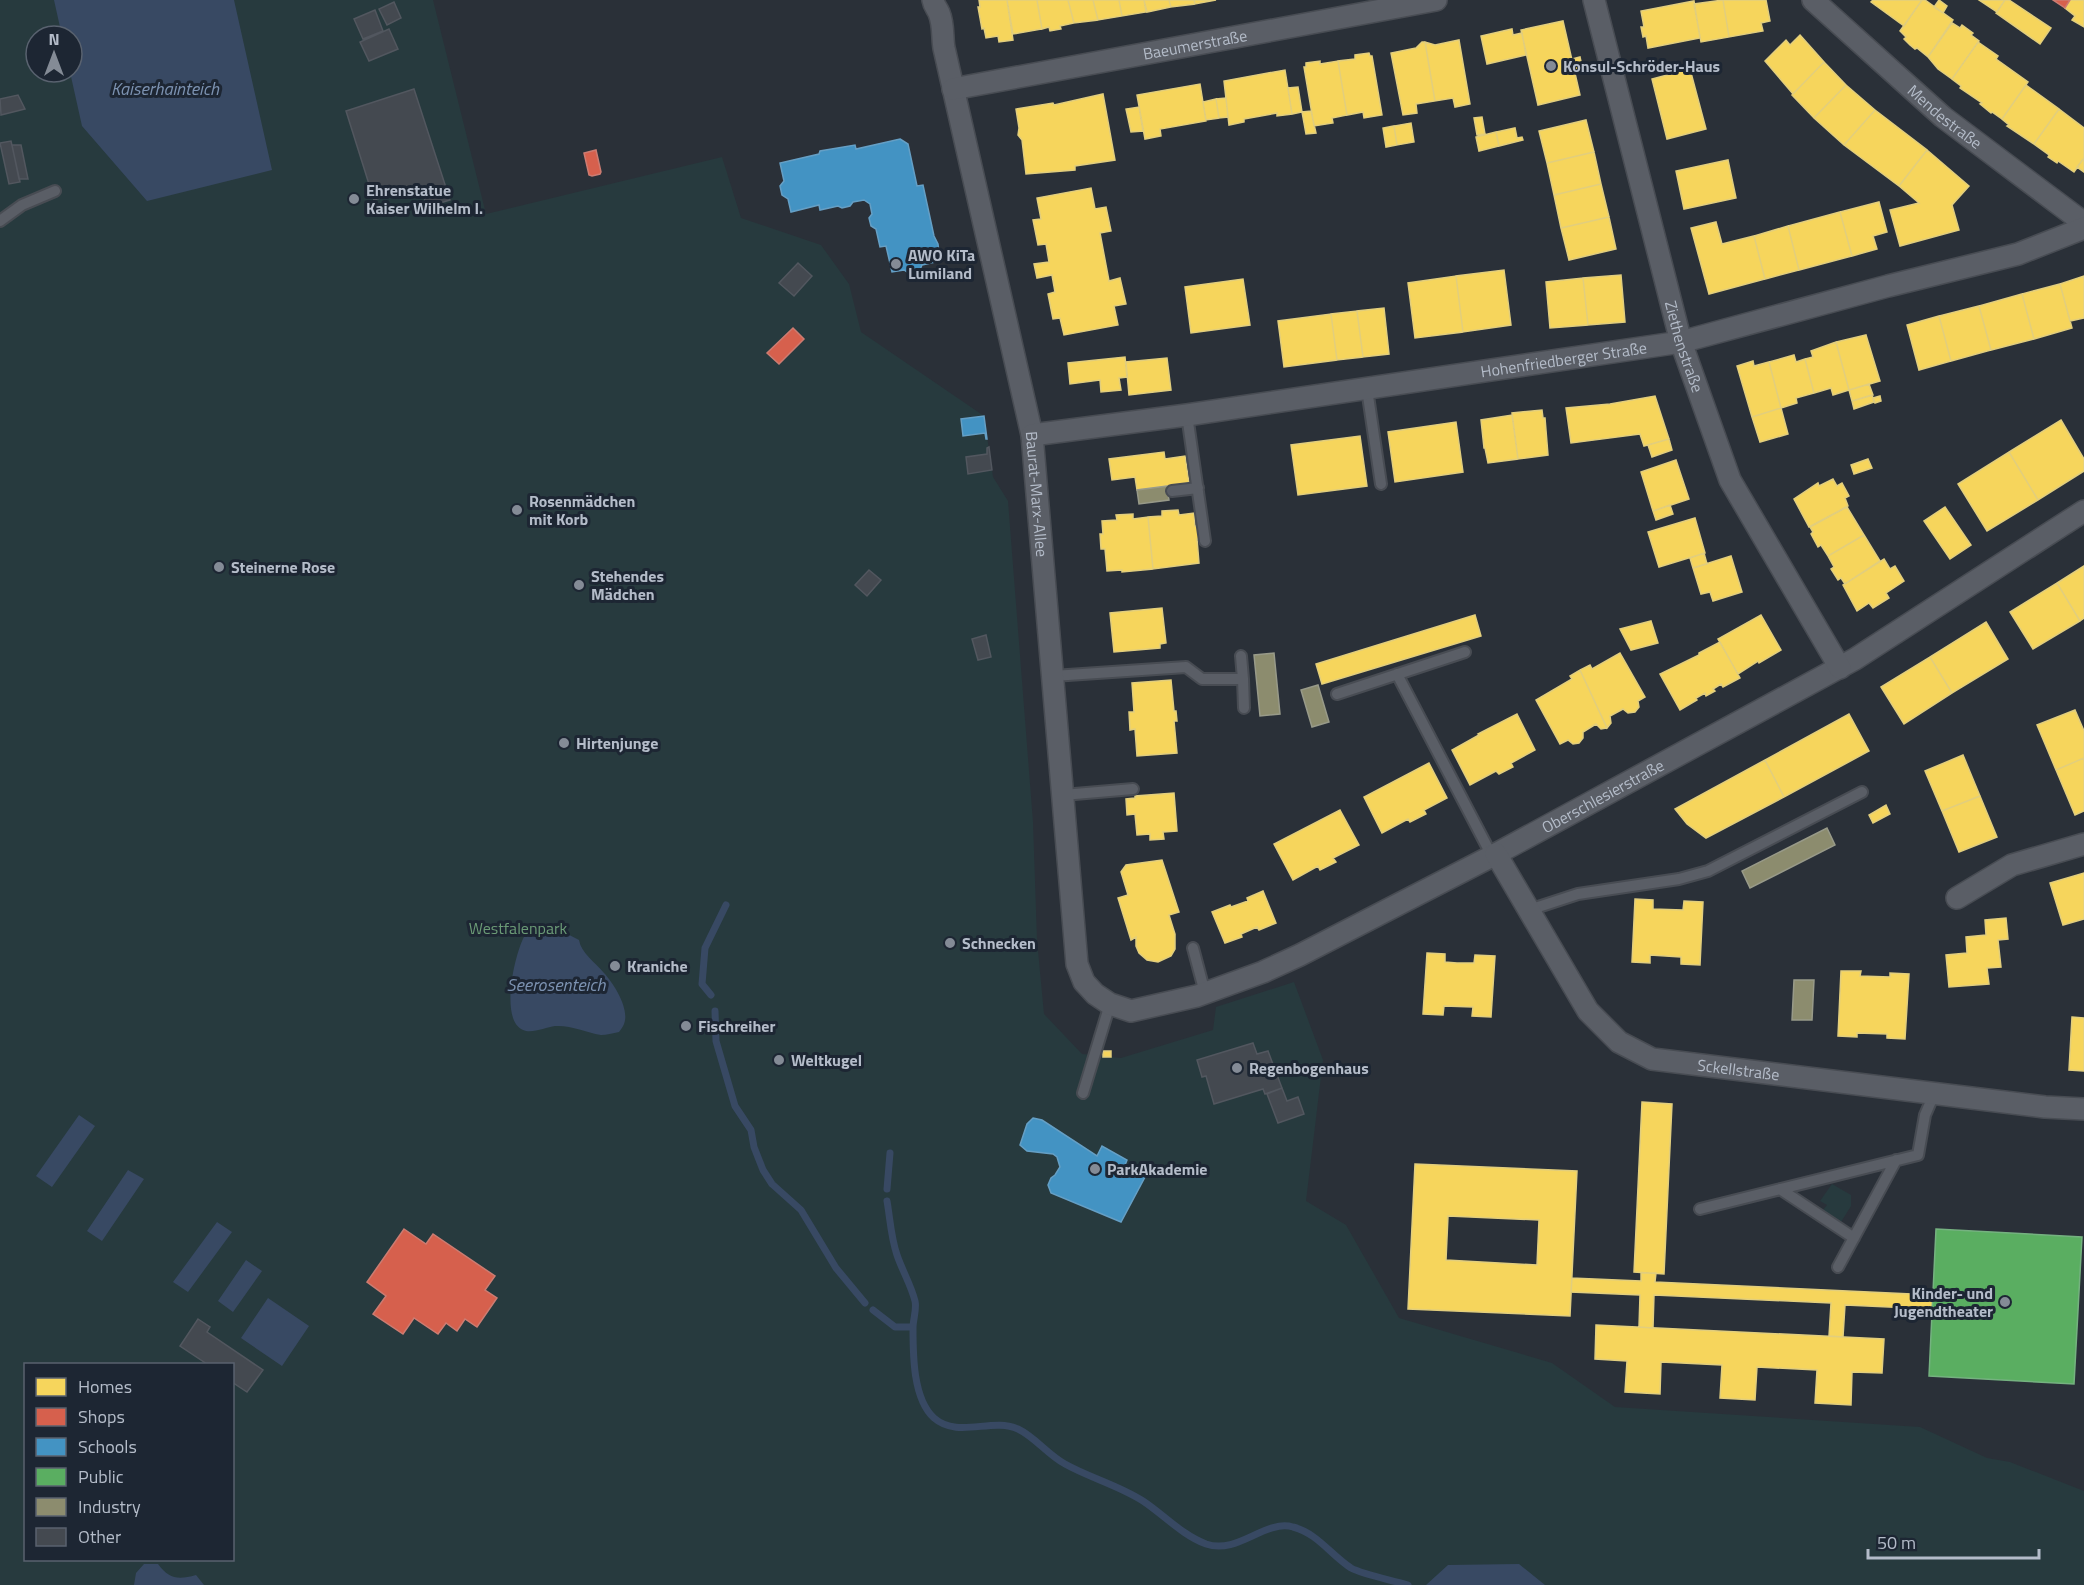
<svg xmlns="http://www.w3.org/2000/svg" width="2084" height="1585" font-family="'Titillium Web',sans-serif">
	<style>
		.green { fill: #273a3e; fill-rule: evenodd }
		.water { fill: #384963 }
		.homes { fill: #f6d55c; stroke: #e2ce7d; stroke-width: 1.5; fill-rule: evenodd }
		.shops { fill: #d6604d; stroke: #cc7c72; stroke-width: 1.5 }
		.schools { fill: #4393c3; stroke: #659fc5; stroke-width: 1.5 }
		.public { fill: #5aae61; stroke: #75b280; stroke-width: 1.5 }
		.industry { fill: #8c8c6e; stroke: #989a89; stroke-width: 1.5 }
		.lines { fill: none; stroke-linecap: round; stroke-linejoin: round }
		.stream { stroke: #384963; stroke-width: 7 }
		.building { fill: #444950; stroke: #52575f; stroke-width: 1.5 }
		.lane-casing { stroke: #484c53; stroke-width: 14 }
		.street-casing { stroke: #484c53; stroke-width: 24 }
		.lane { stroke: #5a5e66; stroke-width: 10 }
		.street { stroke: #5a5e66; stroke-width: 21 }
		.poi-dot { fill: #848b96; stroke: #1d2633; stroke-width: 2 }
		.labels { text-anchor: middle; dominant-baseline: central; stroke-width: 6; stroke-linejoin: round; paint-order: stroke }
		.street-label { font-size: 16px; fill: #b4bcc9; stroke: #1d2633 }
		.poi-label { font-size: 16px; font-weight: bold; fill: #b4bcc9; stroke: #1d2633; text-anchor: start }
		.park-label { font-size: 16px; fill: #6b9a76; stroke: #1d2633 }
		.water-label { font-size: 18px; font-style: italic; fill: #7c92b1; stroke: #1d2633 }
	</style>
	<rect width="100%" height="100%" fill="#2a3038"/>
	<path class="green" d="M0,0H433L486,214L722,157L741,218L821,245L849,284L861,332L984,416L993,477L1008,501L1033,822L1037,940L1044,1014L1082,1054L1121,1058L1213,1030L1216,1007L1294,982L1323,1060L1306,1201L1346,1225L1399,1318L1552,1363L1615,1407L1920,1427L1987,1458L2010,1462L2084,1491V1585H0ZM36,36H72V72H36ZM26,1364H232V1560H26Z
		M1832,1184L1851,1195V1206L1841,1222L1823,1210L1827,1205L1820,1201Z"/>
	<path class="water" d="M54,0H234L272,170L147,201L82,126L70,72H72V36H62Z
		M540,924H548L579,940C581,953 595,962 604,973C614,984 630,1009 624,1024C623,1027 621,1029 619,1032C613,1033 606,1035 601,1035C585,1032 571,1025 555,1026C546,1027 532,1034 523,1030C499,1020 515,952 525,935C529,930 535,927 540,924Z
		M79,1115L95,1126L52,1187L36,1176Z
		M128,1170L144,1179L102,1241L87,1231Z
		M217,1222L232,1232L188,1292L173,1282Z
		M246,1260L262,1271L233,1312L218,1301Z
		M268,1298L309,1326L282,1366L241,1338Z
		M144,1564H158C169,1579 178,1580 196,1575L204,1585H134L136,1573Z
		M1519,1564L1545,1585H1426L1448,1565Z"/>
	<path class="homes" d="M979,0H1007L1013,40L999,42L998,36L986,38L984,28L982,29L978,7H980Z
		M1007,0H1037L1042,29L1013,34Z
		M1037,0H1068L1074,23L1060,26L1061,29L1050,31L1049,27L1042,29Z
		M1068,0H1093L1098,20L1074,23Z
		M1093,0H1119L1122,16L1098,20Z
		M1119,0H1144L1146,12L1122,16Z
		M1144,0H1169L1171,7L1147,12Z
		M1169,0H1194L1195,4L1171,7Z
		M1194,0H1216L1195,4Z
		M1723,0L1729,37L1701,42L1694,4Z
		M1723,0H1766L1770,21L1761,23L1763,31L1729,37Z
		M1873,0H1922L1904,26L1871,2Z
		M1922,0H1925L1953,20L1928,57L1917,48L1915,49L1910,45L1904,39L1906,37L1900,31Z
		M1939,0L1947,6L1943,13L1934,7Z
		M1979,0H2005L1997,12Z
		M2005,0H2009L2051,28L2040,44L1996,13Z
		M2070,0H2084V27L2072,20L2075,16L2065,8Z
		M1694,1L1700,38L1648,48L1646,36L1643,37L1641,27H1644L1641,11Z
		M1563,21L1580,95L1538,105L1521,30Z
		M1952,23L1960,28L1962,25L1973,33L1971,35L1979,41L1952,79L1938,69L1928,57Z
		M1512,29L1513,35L1522,33L1526,55L1487,64L1481,36Z
		M1800,35L1824,62L1793,94L1765,61L1786,40L1790,45Z
		M1459,40L1470,104L1455,107L1453,98L1435,101L1425,42L1435,45Z
		M1422,42H1425L1435,101L1416,104L1417,113L1403,115L1391,53L1416,48Z
		M1978,42L1998,56L1996,59L2028,82L2002,119L1992,112L1991,113L1980,104L1982,103L1960,88L1961,86L1952,79Z
		M1369,53L1370,56H1372L1382,115L1364,118L1363,112L1347,115L1338,61L1355,59V55Z
		M1580,57L1583,71L1575,73L1572,59Z
		M1320,61V64L1338,61L1347,115L1332,118L1333,123L1314,126L1304,67H1306V63Z
		M1824,62L1846,85L1814,118L1792,95Z
		M1690,69L1706,129L1667,139L1652,79Z
		M1285,70L1292,114L1277,116V113L1244,119V122L1229,125L1224,81Z
		M1200,84L1206,121L1160,129L1161,136L1145,139L1137,95Z
		M1846,85L1875,110L1844,145L1814,118Z
		M2026,85L2059,109L2034,144L2007,126L2009,125L2002,119Z
		M1298,87L1302,112L1292,114L1288,88Z
		M1103,94L1115,160L1075,166V170L1026,174L1022,140L1018,135L1019,128L1016,109L1053,103L1054,105Z
		M1226,98L1228,117L1219,118L1216,99Z
		M1216,99L1219,118L1206,120L1203,102Z
		M1139,107L1143,131L1131,132L1126,109Z
		M2059,109L2084,128V158L2074,172L2058,161L2057,163L2048,157L2049,155L2034,144Z
		M1875,110L1927,150L1899,186L1844,145Z
		M1311,111L1316,133L1306,134L1302,112Z
		M1482,117L1485,134L1477,135L1474,118Z
		M1586,120L1594,152L1547,163L1539,131Z
		M1411,123L1414,142L1397,145L1394,126Z
		M1394,126L1397,145L1386,147L1383,128Z
		M1515,128L1517,138L1522,137L1523,140L1499,146L1496,132Z
		M1496,132L1499,146L1479,151L1476,137Z
		M1927,150L1969,186L1952,205L1959,230L1900,246L1890,210L1919,203L1899,186Z
		M1594,152L1601,184L1554,195L1547,163Z
		M2084,158V172L2077,167Z
		M1728,160L1736,198L1684,209L1676,171Z
		M1601,184L1609,217L1561,228L1554,195Z
		M1091,188L1095,209L1106,207L1111,231L1100,233L1109,281L1120,278L1126,304L1114,306L1118,325L1064,335L1060,318L1053,319L1048,294L1055,292L1052,275L1037,278L1034,264L1049,262L1046,244L1038,245L1033,220L1041,219L1037,198Z
		M1879,202L1887,232L1873,236L1877,249L1852,256L1840,212Z
		M1840,212L1852,256L1799,270L1788,226Z
		M1609,217L1616,249L1569,260L1561,228Z
		M1716,222L1722,244L1754,236L1765,279L1709,294L1691,228Z
		M1788,226L1799,270L1765,279L1754,236Z
		M1504,270L1511,325L1463,332L1456,276Z
		M1621,275L1625,322L1588,325L1583,278Z
		M1456,276L1463,332L1415,338L1408,283Z
		M2084,276V318L2070,321L2060,284Z
		M1583,278L1588,325L1550,328L1546,282Z
		M1243,279L1250,325L1191,333L1185,287Z
		M2060,284L2072,328L2034,339L2022,294Z
		M2022,294L2034,339L1991,350L1979,306Z
		M1979,306L1991,350L1951,361L1939,316Z
		M1384,308L1389,354L1363,357L1357,311Z
		M1357,311L1363,357L1337,360L1331,314Z
		M1331,314L1337,360L1284,367L1278,321Z
		M1939,316L1951,361L1919,370L1907,325Z
		M1866,335L1880,381L1849,390L1836,342Z
		M1836,342L1849,390L1833,395L1831,388L1814,393L1805,359L1813,357L1811,351Z
		M1794,355L1796,362L1805,359L1814,393L1796,398L1797,403L1781,408L1769,362Z
		M1125,357L1127,377L1119,378L1121,390L1101,392L1100,380L1070,384L1068,363Z
		M1167,358L1171,390L1129,395L1126,362Z
		M1753,361L1754,366L1769,362L1781,408L1752,417L1737,366Z
		M1869,384L1873,395L1852,401L1849,390Z
		M1872,395L1874,402L1854,409L1852,401Z
		M1655,396L1669,439L1644,446L1640,434L1571,443L1566,408L1610,404Z
		M1880,396L1881,401L1875,403L1873,398Z
		M1781,408L1788,434L1760,442L1752,417Z
		M1542,410L1543,418H1545L1548,455L1518,459L1512,413Z
		M1512,415L1518,459L1488,463L1485,448H1484L1481,420Z
		M2061,420L2084,459V471L2038,500L2009,452Z
		M1456,422L1463,472L1395,482L1388,432Z
		M1360,436L1367,486L1298,495L1291,445Z
		M1669,439L1672,450L1652,457L1648,445Z
		M1164,452L1165,459L1185,456L1189,483L1137,490L1135,477L1112,480L1109,459Z
		M2009,452L2038,500L1987,531L1958,484Z
		M1868,459L1872,468L1854,474L1851,465Z
		M1676,460L1689,499L1653,511L1641,472Z
		M1833,479L1837,486L1842,483L1849,496L1845,498L1848,506L1809,527L1794,499L1818,483L1819,486Z
		M1670,505L1673,514L1656,520L1653,511Z
		M1847,507L1864,535L1828,556L1821,545L1818,547L1811,534L1813,532L1810,527Z
		M1945,507L1971,545L1950,559L1924,521Z
		M1178,510L1179,515L1194,513L1195,526H1198L1199,533V539H1197L1199,563L1153,569L1148,517L1162,516V511Z
		M1133,514V519L1148,517L1153,569L1122,572V570L1107,571L1105,549H1101L1100,534H1103L1102,521L1117,520L1116,515Z
		M1695,518L1705,553L1659,567L1648,532Z
		M1864,535L1880,561L1845,584L1841,578L1838,580L1831,569L1834,567L1828,556Z
		M1704,553L1707,564L1693,568L1690,558Z
		M1731,556L1742,592L1713,601L1710,592L1701,594L1693,568Z
		M1884,559L1890,569L1895,566L1904,581L1886,593L1889,598L1873,608L1869,603L1857,611L1843,585Z
		M2084,566V618L2080,621L2057,583Z
		M2057,583L2080,621L2033,649L2010,612Z
		M1162,608L1166,643L1160,644V648L1114,652L1110,613Z
		M1475,615L1481,636L1322,684L1316,664Z
		M1761,615L1781,650L1759,663L1758,661L1738,674L1718,639Z
		M1651,621L1658,643L1631,650L1620,629Z
		M1986,622L2008,659L1952,693L1930,657Z
		M1720,642L1740,678L1723,687L1721,684L1713,689L1715,691L1706,696L1705,693L1696,698L1697,700L1680,710L1660,674L1699,655V653Z
		M1620,653L1645,697L1638,701L1639,707L1635,712L1628,713L1623,709L1610,716L1611,723L1607,728L1580,670L1590,665L1592,669Z
		M1930,657L1952,693L1904,724L1881,687Z
		M1580,670L1607,728L1601,729L1596,724L1583,732V738L1579,743L1573,744L1568,740L1560,744L1536,700L1572,679L1570,676Z
		M1171,680L1174,711H1176L1177,721H1174L1177,753L1137,756L1135,729L1130,730L1129,712H1134L1132,683Z
		M2075,710L2084,731V758L2056,770L2037,725Z
		M1517,714L1535,750L1511,763L1513,767L1499,774L1496,771L1470,785L1452,750L1479,735L1478,734Z
		M1849,714L1869,751L1784,797L1765,760Z
		M1963,755L1980,796L1942,811L1925,771Z
		M2084,758V811L2075,815L2056,770Z
		M1765,760L1784,797L1706,838L1687,824L1675,809Z
		M1429,763L1447,798L1424,810L1426,814L1410,822L1408,819L1382,833L1364,797Z
		M1174,793L1177,831L1163,832L1164,839L1150,840V834L1137,835L1135,814L1127,815L1126,799L1135,798V796Z
		M1980,796L1997,837L1959,852L1942,811Z
		M1886,805L1890,814L1873,823L1869,815Z
		M1340,810L1359,845L1333,858L1336,862L1320,870L1318,866L1293,880L1274,844Z
		M1162,860L1179,912L1169,915L1175,934V949L1171,956L1158,962L1147,960L1139,953L1136,946V937L1131,940L1118,898L1128,895L1121,872L1126,865Z
		M2084,873V919L2063,925L2050,883Z
		M1263,891L1276,923L1259,930L1257,927L1241,934L1242,937L1225,943L1212,912L1230,905L1231,907L1248,901L1247,898Z
		M1635,899L1653,900V909L1683,910L1684,901L1703,902L1700,965L1681,964V957L1650,955V963L1632,962Z
		M2006,918L2008,939L1998,940L2001,967L1987,968L1989,984L1949,987L1946,955L1967,953L1966,937L1986,935L1985,920Z
		M1427,953L1445,954V962L1457,963H1474L1475,955L1495,956L1491,1017L1472,1016L1473,1007L1444,1006L1443,1015L1423,1014Z
		M1841,971H1861L1860,976L1890,977V973L1909,974L1905,1039L1887,1038V1034L1857,1033V1037L1838,1036Z
		M2072,1017L2084,1018V1071L2069,1070Z
		M1103,1051H1111V1057H1103Z
		M1642,1102L1672,1104L1664,1274L1634,1272Z
		M1415,1164L1577,1171L1570,1316L1408,1309ZM1448,1216L1539,1220L1537,1265L1446,1260Z
		M1641,1273H1656L1655,1282L1933,1295L1932,1309L1845,1305L1843,1337L1829,1336L1831,1303L1654,1295L1653,1328L1639,1327L1640,1295L1571,1292L1572,1278L1641,1281Z
		M1596,1325L1884,1339L1882,1373L1852,1372L1851,1405L1815,1403L1817,1370L1757,1367L1755,1400L1720,1398L1722,1365L1661,1362L1660,1394L1625,1392L1627,1361L1595,1359Z"/>
	<path class="shops" d="M2053,0H2070L2065,8Z
		M596,150L601,172L600,174L592,176L589,175L584,153Z
		M793,328L804,339L779,364L767,353Z
		M404,1229L426,1244L433,1234L495,1276L485,1290L497,1298L477,1327L465,1319L457,1331L446,1323L438,1334L414,1318L403,1334L373,1314L386,1296L367,1282Z"/>
	<path class="schools" d="M900,139L908,144L917,186L923,185L934,236L938,244L940,261L922,265L919,272L910,274L904,270L892,272L886,246L880,247L876,229L871,226L869,218L872,214L870,204L864,200L853,202L850,206L842,208L838,206L820,210L819,205L791,212L788,199L782,195L780,186L784,181L780,163L819,154L820,151L855,145L856,149Z
		M984,416L987,439H986L985,433L963,436L961,419Z
		M1033,1118L1042,1120L1097,1156L1102,1146L1127,1160L1125,1165L1145,1177L1121,1222L1051,1193L1048,1185L1051,1178L1055,1175L1060,1167L1057,1157L1053,1154L1027,1151L1020,1145L1027,1124Z"/>
	<path class="public" d="M1936,1229L2082,1237L2074,1384L1929,1376Z"/>
	<path class="industry" d="M1167,486L1169,500L1139,504L1137,490Z
		M1274,653L1280,714L1260,716L1254,655Z
		M1318,685L1329,722L1312,727L1301,690Z
		M1827,828L1835,845L1750,888L1742,871Z
		M1794,980H1814L1812,1020H1792Z"/>
	<g class="lines">
		<path class="stream" d="M711,995L702,984L705,948L726,905
			M715,1011L716,1041L735,1106L751,1130L754,1147L763,1170L772,1184L801,1210L836,1268L865,1303
			M887,1189L890,1153
			M887,1201C890,1218 891,1238 897,1255C902,1270 911,1285 915,1301C917,1309 913,1319 913,1328C913,1355 913,1399 934,1418C958,1439 992,1417 1018,1429C1035,1437 1048,1455 1065,1464C1090,1478 1118,1485 1143,1501C1164,1515 1182,1535 1206,1544C1238,1555 1265,1519 1293,1527C1317,1533 1331,1555 1351,1568C1364,1575 1392,1580 1408,1585
			M873,1310L895,1327H913"/>
	</g>
	<path class="building" d="M394,2L401,18L387,25L379,9Z
		M375,10L383,31L363,39L354,19Z
		M389,29L398,49L369,61L360,42Z
		M414,89L450,200L427,207L420,185L374,200L346,111Z
		M18,95L25,109L1,115L0,99Z
		M11,141L20,182L9,184L0,143Z
		M12,145H21L28,179H19Z
		M798,263L812,276L794,296L779,283Z
		M989,447L992,470L968,474L966,457L987,454V448Z
		M869,570L881,580L867,596L855,585Z
		M986,635L991,657L978,660L972,639Z
		M1253,1043L1257,1054L1268,1051L1282,1088L1265,1094L1263,1089L1214,1104L1206,1076L1202,1077L1197,1060Z
		M1282,1088L1287,1101L1298,1097L1304,1114L1278,1123L1267,1094Z
		M198,1319L210,1327L207,1332L263,1370L247,1392L232,1382V1364H207L180,1346Z"/>
	<g class="lines">
		<g class="lane-casing">
			<path id="lane" d="M0,221L22,205L55,191
				M1367,389L1381,484
				M1187,415L1205,541
				M1172,491L1198,488
				M1397,674L1492,856
				M1053,676L1186,667L1202,679H1243L1241,656
				M1243,679L1244,708
				M1337,694L1465,652
				M1063,795L1133,789
				M1529,910L1578,894L1679,879L1708,871L1862,792
				M1193,948L1205,993
				M1083,1093L1110,1004
				M1780,1189L1854,1238
				M1700,1209L1918,1155L1925,1115L1935,1092
				M1838,1267L1896,1160"/>
		</g>
		<g class="street-casing">
			<g id="street">
				<path id="s1" d="M933,0C934,6 937,8 939,13C944,25 942,37 944,48L1032,435L1077,964L1084,982L1095,994L1110,1004L1131,1011L1197,996L1263,972L1300,955L1496,854L1855,659L2084,511"/>
				<path id="s2" d="M1594,0L1681,342L1730,480L1840,668"/>
				<path id="s3" d="M1813,0L1943,117L2084,223"/>
				<path id="s4" d="M953,89L1436,0"/>
				<path id="s5" d="M1032,435L1187,415L1681,342L1888,286L2018,254L2084,228"/>
				<path id="s6" d="M1496,854L1588,1011L1619,1042L1652,1059L2045,1107L2084,1109"/>
				<path d="M1957,898L2012,865L2084,844"/>
			</g>
		</g>
		<use href="#lane" class="lane"/>
		<use href="#street" class="street"/>
	</g>
	<g class="poi-dot">
		<circle cx="1551" cy="66" r="6"/>
		<circle cx="354" cy="199" r="6"/>
		<circle cx="896" cy="264" r="6"/>
		<circle cx="517" cy="510" r="6"/>
		<circle cx="219" cy="567" r="6"/>
		<circle cx="579" cy="585" r="6"/>
		<circle cx="564" cy="743" r="6"/>
		<circle cx="950" cy="943" r="6"/>
		<circle cx="615" cy="966" r="6"/>
		<circle cx="686" cy="1026" r="6"/>
		<circle cx="779" cy="1060" r="6"/>
		<circle cx="1237" cy="1068" r="6"/>
		<circle cx="1095" cy="1169" r="6"/>
		<circle cx="2005" cy="1302" r="6"/>
	</g>
	<g class="labels">
		<g class="street-label">
			<text stroke="none"><textPath href="#s4" startOffset="246">Baeumerstraße</textPath></text>
			<text stroke="none"><textPath href="#s3" startOffset="176">Mendestraße</textPath></text>
			<text stroke="none"><textPath href="#s2" startOffset="358">Ziethenstraße</textPath></text>
			<text stroke="none"><textPath href="#s5" startOffset="537">Hohenfriedberger Straße</textPath></text>
			<text stroke="none"><textPath href="#s1" startOffset="506">Baurat-Marx-Allee</textPath></text>
			<text stroke="none"><textPath href="#s1" startOffset="1574">Oberschlesierstraße</textPath></text>
			<text stroke="none"><textPath href="#s6" startOffset="350">Sckellstraße</textPath></text>
		</g>
		<g class="poi-label">
			<text x="1563" y="66">Konsul-Schröder-Haus</text>
			<text x="366" y="190">Ehrenstatue<tspan x="366" dy="18">Kaiser Wilhelm I.</tspan></text>
			<text x="908" y="255">AWO KiTa<tspan x="908" dy="18">Lumiland</tspan></text>
			<text x="529" y="501">Rosenmädchen<tspan x="529" dy="18">mit Korb</tspan></text>
			<text x="231" y="567">Steinerne Rose</text>
			<text x="591" y="576">Stehendes<tspan x="591" dy="18">Mädchen</tspan></text>
			<text x="576" y="743">Hirtenjunge</text>
			<text x="962" y="943">Schnecken</text>
			<text x="627" y="966">Kraniche</text>
			<text x="698" y="1026">Fischreiher</text>
			<text x="791" y="1060">Weltkugel</text>
			<text x="1249" y="1068">Regenbogenhaus</text>
			<text x="1107" y="1169">ParkAkademie</text>
			<text x="1993" y="1293" text-anchor="end">Kinder- und<tspan x="1993" dy="18">Jugendtheater</tspan></text>
		</g>
		<g class="park-label">
			<text x="518" y="928">Westfalenpark</text>
		</g>
		<g class="water-label">
			<text x="165" y="88">Kaiserhainteich</text>
			<text x="556" y="984">Seerosenteich</text>
		</g>
	</g>
	<rect x="24" y="1363" width="210" height="198" fill="#1d2633" stroke="#59626f" stroke-width="1.5"/>
	<rect x="36" y="1378" width="30" height="18" fill="#f6d55c" stroke="#59626f" stroke-width="1.5"/>
	<text x="78" y="1393" font-size="18" fill="#b4bcc9">Homes</text>
	<rect x="36" y="1408" width="30" height="18" fill="#d6604d" stroke="#59626f" stroke-width="1.5"/>
	<text x="78" y="1423" font-size="18" fill="#b4bcc9">Shops</text>
	<rect x="36" y="1438" width="30" height="18" fill="#4393c3" stroke="#59626f" stroke-width="1.5"/>
	<text x="78" y="1453" font-size="18" fill="#b4bcc9">Schools</text>
	<rect x="36" y="1468" width="30" height="18" fill="#5aae61" stroke="#59626f" stroke-width="1.5"/>
	<text x="78" y="1483" font-size="18" fill="#b4bcc9">Public</text>
	<rect x="36" y="1498" width="30" height="18" fill="#8c8c6e" stroke="#59626f" stroke-width="1.5"/>
	<text x="78" y="1513" font-size="18" fill="#b4bcc9">Industry</text>
	<rect x="36" y="1528" width="30" height="18" fill="#444950" stroke="#59626f" stroke-width="1.5"/>
	<text x="78" y="1543" font-size="18" fill="#b4bcc9">Other</text>
	<g transform="translate(54 54)"><circle r="28" fill="#1d2633" stroke="#59626f" stroke-width="1.5"/>
	<path d="M0-4.5L10 22L0 15L-10 22Z" fill="#848b96"/>
	<text y="-9" font-size="16" font-weight="bold" text-anchor="middle" fill="#b4bcc9">N</text>
	</g>
	<path d="M1868 1549v9h171v-9" fill="none" stroke="#b4bcc9" stroke-width="3"/>
	<text x="1877" y="1549" font-size="18" fill="#b4bcc9" stroke="#1d2633" stroke-width="4.5" paint-order="stroke">50 m</text>
</svg>
